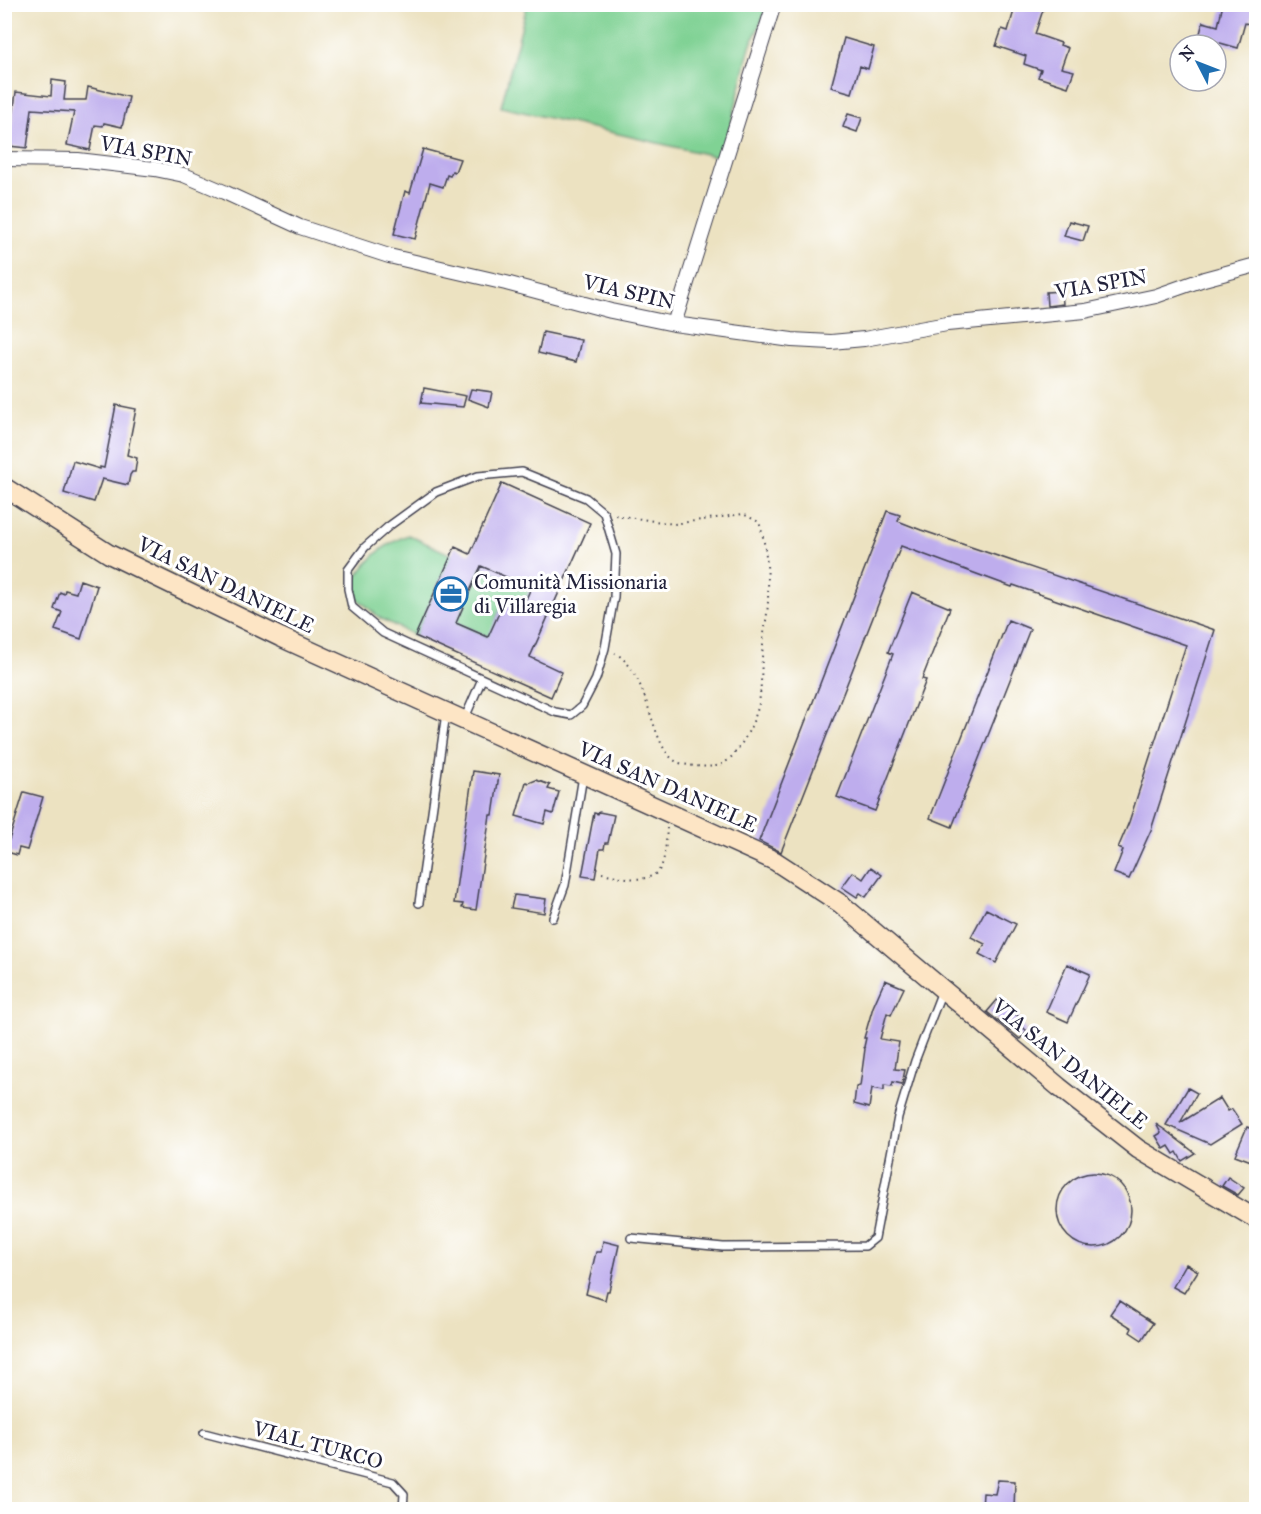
<svg xmlns="http://www.w3.org/2000/svg" width="1261" height="1514" font-family="'IM FELL Great Primer',serif">
	<style>
		.green { fill: #80d294; stroke: #517a68; stroke-width: 1.5 }
		.building { fill: #beaded; fill-rule: evenodd }
		.lines { fill: none; stroke-linecap: round; stroke-linejoin: round }
		.lane-casing { stroke: #403f4f; stroke-width: 10 }
		.street-casing { stroke: #403f4f; stroke-width: 16 }
		.secondary-casing { stroke: #403f4f; stroke-width: 21 }
		.path { stroke: #403f4f; stroke-width: 2; stroke-dasharray: 1.5 4.5; stroke-linecap: butt }
		.lane { stroke: #fff; stroke-width: 7 }
		.street { stroke: #fff; stroke-width: 14 }
		.secondary { stroke: #fde5c5; stroke-width: 18 }
		.labels { text-anchor: middle; dominant-baseline: central; stroke-width: 6; stroke-linejoin: round; paint-order: stroke }
		.street-label { font-size: 21px; fill: #22223b; stroke: #fff }
		.poi-label { font-size: 21px; fill: #22223b; stroke: #fff; text-anchor: start }
	</style>
	<rect width="100%" height="100%" fill="#fff"/>
	<filter id="ink" filterUnits="userSpaceOnUse"><feTurbulence type="fractalNoise" baseFrequency=".0167" numOctaves="2"/><feDisplacementMap in="SourceGraphic" scale="12" xChannelSelector="R" yChannelSelector="G"/><feConvolveMatrix kernelMatrix="1 2 1 2 8 2 1 2 1" color-interpolation-filters="sRGB"/></filter>
	<filter id="wash" filterUnits="userSpaceOnUse"><feTurbulence type="fractalNoise" baseFrequency=".008" numOctaves="4" result="noise"/><feDisplacementMap in="SourceGraphic" scale="24" xChannelSelector="R" yChannelSelector="G"/><feGaussianBlur stdDeviation="1.35" result="paint"/><feColorMatrix in="noise" values="0 0 0 0 0 0 0 0 0 0 0 0 0 0 0 0 0 1.4 0 .05"/><feComposite in="paint" operator="in"/></filter>
	<g filter="url(#wash)">
		<rect width="100%" height="100%" fill="#ece2c1"/>
		<path class="green" d="M527,5H769L750,46L723,158L501,107Z
			M408,535L452,555L415,636L380,618L357,598L354,581C370,557 381,546 408,535Z
			M481,566L531,588L522,608L504,601L496,620L495,640L456,623Z"/>
		<g id="blocks">
			<path class="building" d="M1016,4H1045L1035,34L1061,43L1060,45L1068,48L1061,68L1074,71L1068,87L1038,77L1041,70L1024,64L1026,56L996,46L1002,29L1008,31Z
				M1223,4H1255L1250,24L1245,23L1238,48L1199,37L1203,22L1218,26Z
				M844,38L874,47L868,69L860,66L852,93L831,87Z
				M52,80L66,82L64,100H86L88,87L129,97L122,127L104,123L103,126L95,125L90,150L67,145L74,112L32,109L27,148L9,146L16,92L51,96Z
				M848,114L862,118L857,132L843,127Z
				M423,149L460,159L455,172L452,171L450,176L447,175L443,187L430,183L415,239L394,234L405,191L410,193Z
				M1069,221L1088,226L1083,241L1064,236Z
				M1062,291L1063,304L1047,306L1046,292Z
				M543,332L581,340L576,362L538,353Z
				M424,388L466,396L463,407L421,403Z
				M471,389L492,392L489,407L468,399Z
				M116,405L136,409L127,455L137,458L135,472H132L130,475L128,485L102,479L94,502L64,493L73,461L100,469V467L104,468Z
				M502,483L590,523L530,657L562,672L551,697L415,636L455,547L470,554ZM481,566L531,588L522,608L505,600L488,637L456,623Z
				M887,511L900,515L898,521L921,530L1215,630L1151,830L1129,879L1114,873L1123,850L1118,848L1129,822L1186,645L1013,585L1012,587L901,546L781,852L759,841Z
				M80,580L97,586L81,639L55,630L62,612L54,609L60,592L64,594L65,590L76,593Z
				M912,592L950,608L922,679L926,680L875,811L837,797L893,654L888,652Z
				M1008,620L1030,629L952,827L930,818Z
				M473,771L499,775L493,815H490L476,910L462,908L463,904L454,903Z
				M536,780L550,785L548,789L559,792L553,814L547,812L544,824L516,816L526,782L529,783Z
				M24,792L43,797L27,850L19,848L17,855L4,851V839L9,840Z
				M599,812L614,815L608,843H605L604,849H600L595,878L582,876L594,813L598,814Z
				M871,867L882,875L866,897L860,893L857,897L842,887L853,872L863,879Z
				M514,895L546,899L544,913L511,908Z
				M986,909L1016,924L996,963L979,954L985,944L971,937Z
				M1067,964L1090,974L1068,1022L1046,1012Z
				M885,980L904,988L891,1015L887,1013L880,1039L899,1042L895,1069L905,1070L902,1084L893,1082L892,1086L884,1085V1090L872,1088L869,1108L854,1104L856,1087L860,1086L865,1049L864,1047L866,1038H864L873,1007Z
				M998,999L1020,1018L1017,1022L1027,1031L1020,1039L987,1012Z
				M1188,1088L1197,1093L1180,1123L1220,1098L1228,1111L1232,1109L1242,1124L1210,1144L1166,1125Z
				M1156,1124L1165,1130L1195,1153L1182,1161L1177,1152L1174,1154L1169,1146L1164,1149L1156,1136L1161,1133Z
				M1247,1127L1257,1130V1147L1251,1161L1235,1155Z
				M1057 1210a37 37 0 1 1 74 0a37 37 0 1 1-74 0Z
				M1228,1177L1244,1188L1238,1195L1222,1186Z
				M603,1241L619,1245L609,1291H607L605,1300L586,1294L596,1252H601Z
				M1186,1264L1198,1271L1184,1293L1173,1287Z
				M1119,1301L1153,1323L1142,1340L1130,1332L1132,1328L1110,1314Z
				M998,1480L1015,1481L1014,1509H982L983,1493L995,1494Z"/>
		</g>
	</g>
	<g filter="url(#ink)">
		<use href="#blocks" fill-opacity="0" stroke="#403f4f" stroke-width="1.5"/>
		<g class="lines">
			<g class="lane-casing">
				<path id="lane" d="M522,472L586,498L604,513L616,554L614,597L605,648L596,679L582,706L571,715L555,712L383,633L352,607L348,589V570L365,547L389,526L436,492L478,476Z
					M464,720L482,679
					M419,903L446,713
					M553,918L565,885L583,776
					M631,1238L723,1247L865,1246L875,1238L898,1117L915,1061L942,991
					M204,1433L393,1482L404,1494L403,1510"/>
			</g>
			<g class="street-casing">
				<path id="street" d="M4,159L78,160L155,169L184,175L224,192L300,227L389,256L506,283L611,311L674,324L792,340L831,342L864,339L947,324L1085,311L1156,296L1204,279L1256,265
					M674,324L774,4"/>
			</g>
			<g class="secondary-casing">
				<path id="secondary" d="M4,487L109,554L280,637L775,861L841,904L1059,1087L1138,1149L1256,1219"/>
			</g>
			<path class="path" d="M615,515L674,524L743,514L759,522C766,543 769,577 768,599C768,614 764,629 763,644C761,664 762,684 759,703C756,720 738,757 722,764C712,769 686,766 677,762C649,748 651,673 615,653
				M602,873C618,876 651,887 661,867C666,855 666,840 667,828"/>
			<use href="#lane" class="lane"/>
			<use href="#street" class="street"/>
			<use href="#secondary" class="secondary"/>
		</g>
	</g>
	<defs>
		<g id="office-ring" transform="scale(1.725)"><circle r="9.5" fill="#fff" stroke="#1f6fb2" stroke-width="1.5"/><path d="M-6-3h4V-5.5h4V-3h4V5H-6ZM-1-4.5V-3h2v-1.5ZM-6 0V1H6V0Z" fill="#1f6fb2"/></g>
	</defs>
	<g fill-rule="evenodd">
		<use href="#office-ring" x="451" y="594"/>
	</g>
	<g class="labels">
		<g class="street-label">
			<text transform="translate(146 151) rotate(10)">VIA SPIN</text>
			<text transform="translate(1101 284) rotate(-10)">VIA SPIN</text>
			<text transform="translate(629 292) rotate(13)">VIA SPIN</text>
			<text transform="translate(226 585) rotate(26)">VIA SAN DANIELE</text>
			<text transform="translate(668 787) rotate(24)">VIA SAN DANIELE</text>
			<text transform="translate(1070 1064) rotate(39)">VIA SAN DANIELE</text>
			<text transform="translate(318 1445) rotate(15)">VIAL TURCO</text>
		</g>
		<g class="poi-label">
			<text x="474" y="582">Comunità Missionaria<tspan x="474" dy="24">di Villaregia</tspan></text>
		</g>
	</g>
	<rect width="1261" height="1514" fill="none" stroke="#fff" stroke-width="24"/>
	<g transform="translate(1198 63) rotate(312)"><circle r="28" fill="#ffffff" stroke="#a7a7b1" stroke-width="1.5"/>
	<path d="M0-4.5L10 22L0 15L-10 22Z" fill="#1f6fb2"/>
	<text y="-9" font-size="16" font-weight="bold" text-anchor="middle" fill="#22223b">N</text>
	</g>
</svg>
